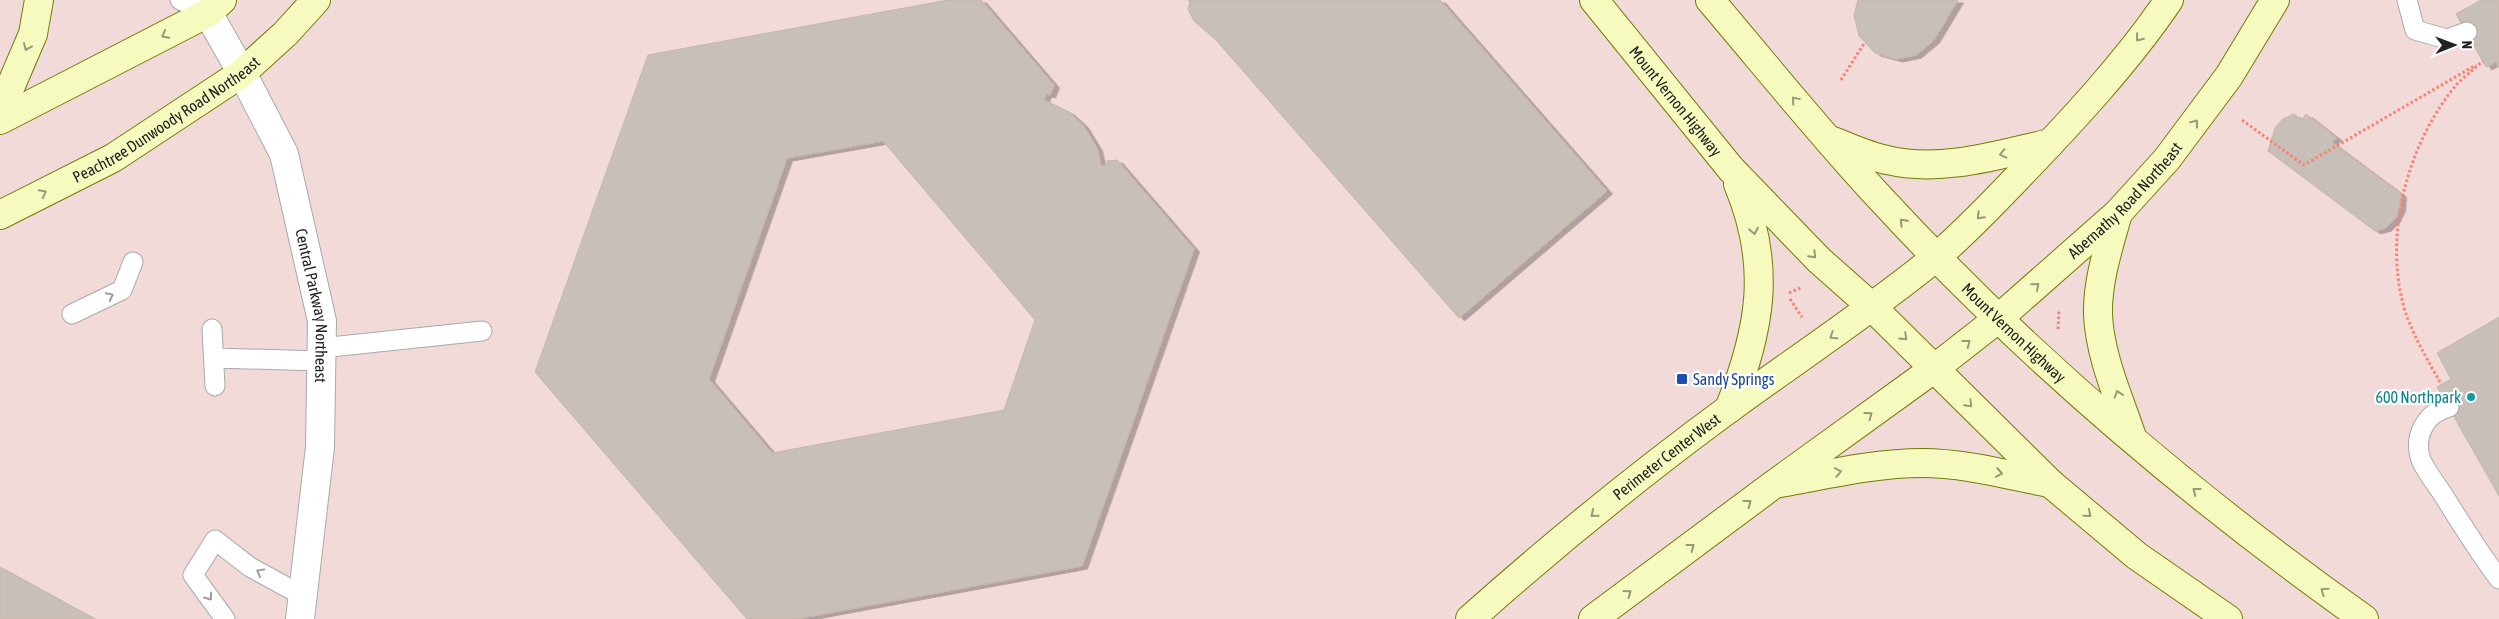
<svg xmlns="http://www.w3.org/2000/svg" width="2499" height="619" font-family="'Asap Condensed',sans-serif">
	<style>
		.commercial { fill: #f2dad9 }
		.building { fill: #c7bfb8; stroke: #c4b6ab; fill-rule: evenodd; filter: url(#shadow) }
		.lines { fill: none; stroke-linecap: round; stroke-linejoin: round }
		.lane-casing { stroke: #a9a9a9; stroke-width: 21 }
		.street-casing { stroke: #a9a9a9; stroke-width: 30 }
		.secondary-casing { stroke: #707d05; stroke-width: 30 }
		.path { stroke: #fa8072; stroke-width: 3; stroke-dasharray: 2.5 2.5; stroke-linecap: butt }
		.lane { stroke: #fff; stroke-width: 19 }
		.street { stroke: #fff; stroke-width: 28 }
		.secondary { stroke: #f7fabf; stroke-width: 28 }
		.oneway { stroke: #979978 }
		.oneway2 { stroke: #9c9c9c }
		.transit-dot { fill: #1a4fb4; stroke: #fff; stroke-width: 2 }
		.culture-dot { fill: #0f9aa8; stroke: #fff; stroke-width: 2 }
		.labels { text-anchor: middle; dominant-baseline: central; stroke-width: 4.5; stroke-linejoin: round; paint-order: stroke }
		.street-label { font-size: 16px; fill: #222; stroke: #fff }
		.transit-label { font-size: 16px; fill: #164399; stroke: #fff; text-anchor: start }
		.culture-label { font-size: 16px; fill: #0d838f; stroke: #fff; text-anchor: end }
	</style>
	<defs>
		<filter id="shadow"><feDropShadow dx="5.5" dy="3" stdDeviation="0" flood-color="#0004"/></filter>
	</defs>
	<rect width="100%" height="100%" fill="#f2efe9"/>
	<path class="commercial" d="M0,0H2499V619H0Z"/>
	<path class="building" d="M948,0H981L1054,85L1050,95L1046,94L1044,100L1069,112L1083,125L1097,148L1101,166H1107V161L1117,160L1194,249L1082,566L796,619H747L535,372L648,55ZM883,141L1035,320L1004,410L772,453L709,379L787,158Z
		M1188,0H1440L1607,191L1459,318L1216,40L1194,21L1188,9L1190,2Z
		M1858,0H1958L1934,40L1916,55L1897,59L1875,53L1859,36L1854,15Z
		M2481,0H2499V68L2496,62L2486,67L2456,14Z
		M2294,114L2302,120L2306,114L2337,138L2331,142L2401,194L2400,208L2395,219L2386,228L2375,231L2268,151L2275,128L2283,119Z
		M2499,317V496L2437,387L2451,379L2437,353Z
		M0,567L95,619H0Z"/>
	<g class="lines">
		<g class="lane-casing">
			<path id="lane" d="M180,0L208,13
				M2407,0L2415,30L2447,39L2467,32
				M72,314L122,290L133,262
				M212,329L215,386
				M321,348L482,331
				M215,358L321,361
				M2449,407C2425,413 2413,437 2421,460C2426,471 2435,483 2442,493C2460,522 2478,551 2499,579
				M225,619L193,575L215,540L250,567L303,596"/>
		</g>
		<g class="street-casing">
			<g id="street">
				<path id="s1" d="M208,13L242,73L284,154L322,321L320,447L300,619"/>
			</g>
		</g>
		<g class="secondary-casing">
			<g id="secondary">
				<path id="s2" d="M1594,0L1731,169L1819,260L1872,307L2050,483L2137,556L2228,619"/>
				<path id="s3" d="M1710,0C1767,67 1822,136 1882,200C2026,356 2191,496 2364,619"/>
				<path d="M0,111L33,34L39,0"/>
				<path d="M0,120L208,13L222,0"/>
				<path d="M1833,141C1851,148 1868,156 1887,160C1941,173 1998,155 2050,143"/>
				<path d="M2118,213C2109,246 2097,281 2098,315C2100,357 2119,398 2132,437"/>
				<path id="s4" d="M0,215L113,158L242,73L285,34L316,0"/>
				<path d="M1729,409C1761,329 1772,265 1738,184"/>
				<path d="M1780,483C1826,475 1874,463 1922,463C1965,463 2008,475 2050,483"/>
				<path id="s5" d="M1470,619C1553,545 1640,474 1730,408C1798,358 1869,312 1935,258C1965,233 1992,204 2019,176C2071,122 2127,62 2169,0"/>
				<path id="s6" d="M1593,619L1773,485L1935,368L1999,318L2118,213L2167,159L2229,76L2275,0"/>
			</g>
		</g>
		<path class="path" d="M1841,80L1865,42
			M2242,120L2304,165L2476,65
			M1789,293L1802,287
			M1790,299L1802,317
			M2058,329L2059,310
			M2440,382C2428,361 2416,340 2407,317C2381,241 2406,145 2457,84C2465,76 2474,69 2483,61"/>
		<use href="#lane" class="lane"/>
		<use href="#street" class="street"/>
		<use href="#secondary" class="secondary"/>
	</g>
	<defs><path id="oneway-chevron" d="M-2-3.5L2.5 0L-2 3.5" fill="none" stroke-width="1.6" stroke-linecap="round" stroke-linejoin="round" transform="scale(1.25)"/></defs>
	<g class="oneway">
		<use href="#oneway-chevron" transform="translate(165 35) rotate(152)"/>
		<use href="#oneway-chevron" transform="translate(2139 38) rotate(128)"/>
		<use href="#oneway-chevron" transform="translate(27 47) rotate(113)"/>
		<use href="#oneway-chevron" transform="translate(1795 100) rotate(-130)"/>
		<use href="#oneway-chevron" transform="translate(2195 123) rotate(-53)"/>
		<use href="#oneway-chevron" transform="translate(2003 154) rotate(167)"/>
		<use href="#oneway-chevron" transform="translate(43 193) rotate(-27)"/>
		<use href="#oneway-chevron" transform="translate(1980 216) rotate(135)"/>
		<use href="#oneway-chevron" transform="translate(1903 222) rotate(-134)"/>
		<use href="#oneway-chevron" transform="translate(1754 231) rotate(79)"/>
		<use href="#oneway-chevron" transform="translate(1813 255) rotate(46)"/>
		<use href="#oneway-chevron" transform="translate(2036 286) rotate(-41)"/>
		<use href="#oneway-chevron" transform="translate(1833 336) rotate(146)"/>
		<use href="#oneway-chevron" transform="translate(1904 337) rotate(44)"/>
		<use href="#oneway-chevron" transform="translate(1967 343) rotate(-38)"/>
		<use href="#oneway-chevron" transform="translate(2118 394) rotate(-109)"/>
		<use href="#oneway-chevron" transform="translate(1969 404) rotate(46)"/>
		<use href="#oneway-chevron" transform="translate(1869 415) rotate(-36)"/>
		<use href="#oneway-chevron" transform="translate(1838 472) rotate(-11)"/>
		<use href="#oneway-chevron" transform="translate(1999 473) rotate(11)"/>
		<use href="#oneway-chevron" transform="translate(2196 491) rotate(-142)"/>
		<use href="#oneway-chevron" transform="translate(1748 503) rotate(-37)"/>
		<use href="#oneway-chevron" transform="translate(1594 514) rotate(140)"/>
		<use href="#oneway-chevron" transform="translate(2088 514) rotate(40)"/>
		<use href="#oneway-chevron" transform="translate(1691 547) rotate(-37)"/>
		<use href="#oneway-chevron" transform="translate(2324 591) rotate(-145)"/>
		<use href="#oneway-chevron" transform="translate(1628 593) rotate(-36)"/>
	</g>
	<g class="oneway2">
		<use href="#oneway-chevron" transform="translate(110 296) rotate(-26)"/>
		<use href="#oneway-chevron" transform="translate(260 572) rotate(-151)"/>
		<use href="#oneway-chevron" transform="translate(209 597) rotate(54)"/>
	</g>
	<rect class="transit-dot" x="1676" y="373" width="12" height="12" rx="2.5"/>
	<circle class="culture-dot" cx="2471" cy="397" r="5"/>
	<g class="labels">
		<g class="street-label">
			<text stroke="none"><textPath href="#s2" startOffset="130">Mount Vernon Highway</textPath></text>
			<text stroke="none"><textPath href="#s4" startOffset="192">Peachtree Dunwoody Road Northeast</textPath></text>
			<text stroke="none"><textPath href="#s6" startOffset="678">Abernathy Road Northeast</textPath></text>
			<text stroke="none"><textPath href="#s1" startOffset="315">Central Parkway Northeast</textPath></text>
			<text stroke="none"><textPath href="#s3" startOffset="451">Mount Vernon Highway</textPath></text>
			<text stroke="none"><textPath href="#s5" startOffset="255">Perimeter Center West</textPath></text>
		</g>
		<g class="transit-label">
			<text x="1693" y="379">Sandy Springs</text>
		</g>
		<g class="culture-label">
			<text x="2461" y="397">600 Northpark</text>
		</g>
	</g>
	<g transform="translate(2454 45) rotate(89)" stroke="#ffffff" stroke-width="4" paint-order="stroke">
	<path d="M0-4L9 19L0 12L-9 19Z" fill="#222222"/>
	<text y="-8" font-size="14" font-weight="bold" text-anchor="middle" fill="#222222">N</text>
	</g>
</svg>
